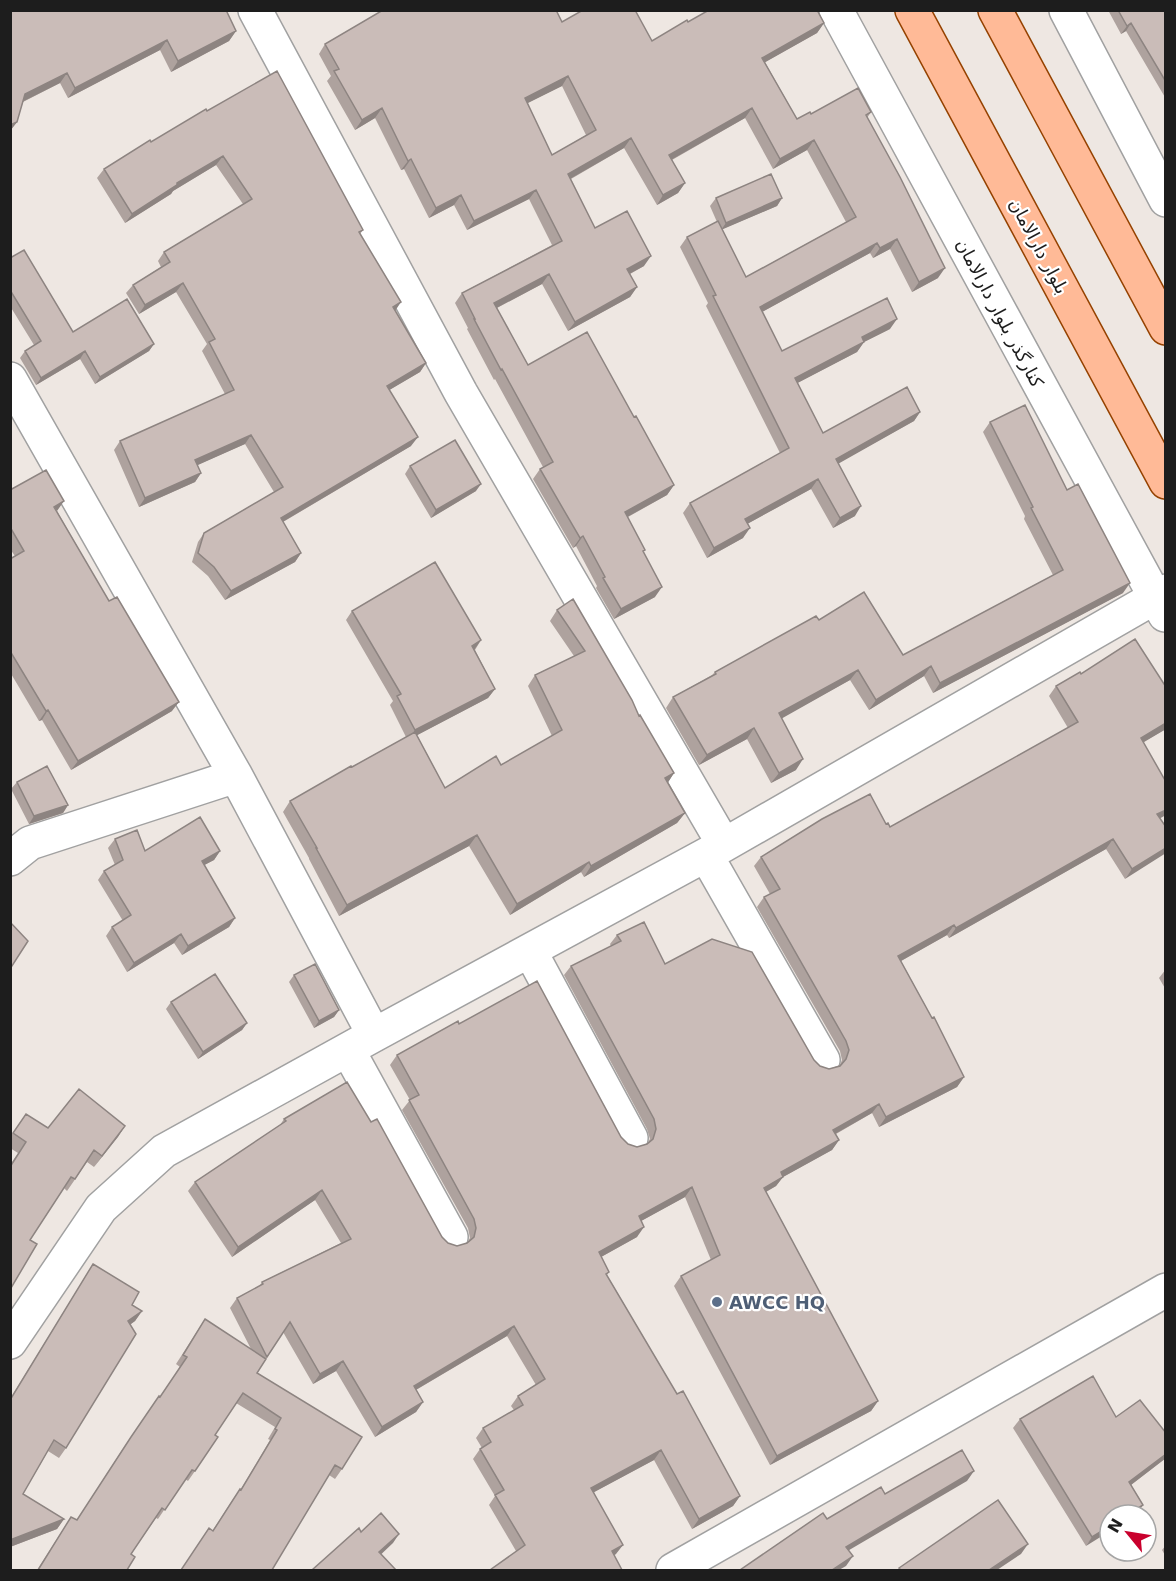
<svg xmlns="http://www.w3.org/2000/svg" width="1176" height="1581" font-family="'DejaVu Sans',Vazirmatn,sans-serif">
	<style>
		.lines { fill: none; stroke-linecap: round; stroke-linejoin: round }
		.minor-casing { stroke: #a1a1a1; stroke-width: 36 }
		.major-casing { stroke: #954200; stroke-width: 36 }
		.minor { stroke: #fff; stroke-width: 33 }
		.major { stroke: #ffba97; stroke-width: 33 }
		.wall { fill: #aea29e; fill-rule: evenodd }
		.shaded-wall { fill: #8d8481 }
		.building { fill: #cabcb8; stroke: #8d8481; stroke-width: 1.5; fill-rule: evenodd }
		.service-dot { fill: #5c6f8a; stroke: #fff; stroke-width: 2 }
		.labels { text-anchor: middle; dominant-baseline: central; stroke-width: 4.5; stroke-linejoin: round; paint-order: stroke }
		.street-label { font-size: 18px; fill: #1d1d1d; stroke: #fff }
		.service-label { font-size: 18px; font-weight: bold; fill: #4e5e75; stroke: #fff; text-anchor: start }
	</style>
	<rect width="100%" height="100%" fill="#eee7e2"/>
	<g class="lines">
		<g class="minor-casing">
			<path id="minor" d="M255,10L461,393L724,845
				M836,10L1165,615
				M1066,10L1166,200
				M10,379L236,776L374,1035
				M706,855L823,1060
				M10,859L30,843L236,776
				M530,951L631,1138
				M348,1050L451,1237
				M10,1342L101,1208L164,1151L374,1035L724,845L1166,591
				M673,1570L1166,1290"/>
		</g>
		<g class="major-casing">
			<path id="major" d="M912,10L1166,482
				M995,10L1166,328"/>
		</g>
		<use href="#minor" class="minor"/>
		<use href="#major" class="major"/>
	</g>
	<path class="wall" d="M10,10L236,31L229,41L171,72L160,50L68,98L60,83L23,102L17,122L10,131Z
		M1108,10H1166V99L1126,31L1121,34Z
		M562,22L652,41L688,22L824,23L817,33L765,62L797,119L811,114L871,112L867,118L938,278L912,292L890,249L873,258L870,253L762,312L782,351L890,329L864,342L857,352L797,383L823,433L920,412L914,421L838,463L855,516L833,528L811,489L747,524L743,538L707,558L683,513L690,503L780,453L706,306L708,303L680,247L687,237L717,222L710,206L716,198H782L777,206L722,229L746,277L846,222L807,150L773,169L745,118L672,160L685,183L678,193L657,205L624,148L571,179L595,228L644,266L630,274L637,287L630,297L568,331L542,284L497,308L528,365L634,417L674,485L667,495L628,517L643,552L655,597L614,619L596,588L597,586L576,546L573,548L533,479L540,469L543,467L495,379L494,380L467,329L468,328L455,303L462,293L552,245L529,199L467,230L454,205L429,218L404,169L401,170L375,118L355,130L327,81L331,76L319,54L325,44ZM562,86L586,135L552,155L527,103Z
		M207,111L363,230L360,234L395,311L426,363L420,372L389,390L411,446L283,522L301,553L295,562L225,600L208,576L192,562L198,542L204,533L274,492L245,444L197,465L201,473L195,482L139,507L114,450L120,441L225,394L202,351L207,344L176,292L139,314L126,293L133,285L161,267L158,261L164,252L243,204L216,165L173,191L171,194L125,223L97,178L104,169Z
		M10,258L73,332L154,344L149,351L95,384L80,359L36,385L20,358L25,351L34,345L10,306Z
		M990,422L1067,490L1123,593L933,693L924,676L869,710L850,680L781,718L796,770L771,783L747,739L699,765L666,708L673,697L712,675L715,672L819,620L903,655L1053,575L1024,519L1025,516L983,432Z
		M410,466L476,491L431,518L405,474Z
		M10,490L57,511L172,711L71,770L42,720L39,721L10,672V559L15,556L10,549Z
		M557,610L639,716L674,773L668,782L685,813L677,823L584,877L581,872L510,915L469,846L339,916L309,859V858L283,812L290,801L406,737L390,705L393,701L346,620L352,611L481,640L475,650L495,689L488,698L417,735L445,788L501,765L552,736L528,686L535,675L574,656L550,621Z
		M1081,674L1166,687V729L1143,742L1160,819L1166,827L1125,879L1106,849L949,938L947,935L901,961L964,1077L957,1087L879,1127L872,1113L836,1134L839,1140L832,1150L783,1177L776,1186L766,1192L878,1401L871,1411L770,1465L674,1286L681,1276L711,1260L685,1197L641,1221L637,1237L601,1257L609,1272L607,1275L677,1394L740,1496L733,1506L692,1529L654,1460L594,1492L616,1554L614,1555L516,1551L489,1505L495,1496L473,1459L480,1449L482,1448L476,1438L483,1428L514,1410L511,1406L518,1396L536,1385L507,1336L416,1390L423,1402L416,1412L375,1437L336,1371L313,1384L283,1332L257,1373L342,1469L335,1479L329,1475L213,1530L233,1499L241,1489L270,1440L268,1439L275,1427L236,1403L215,1435L195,1471L188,1481L185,1479L158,1519L156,1518L131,1554L127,1570H37L71,1517L77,1520L124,1447L159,1396L160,1397L180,1367L176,1364L205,1319L251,1349L230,1308L237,1298L259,1287L262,1282L341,1243L315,1200L232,1257L188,1191L195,1182L280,1125L284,1119L371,1122L442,1237L448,1243L457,1246L467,1243L470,1238L468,1228L402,1110L410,1100L390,1065L397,1055L459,1024L621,1137L628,1144L637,1147L647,1144L650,1139L647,1129L564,975L571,966L611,946L610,944L617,935L814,1060L820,1066L829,1069L840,1065L842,1060L840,1051L757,907L764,897L770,894L754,866L761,857L886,824L890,827L1068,728L1049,696L1056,686Z
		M17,782L68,805L63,813L29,824L11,789Z
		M115,839L145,851H220L214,860L204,865L235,918L229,927L182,955L174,943L127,972L106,936L112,927L123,921L98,880L104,871L115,865L108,848Z
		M1166,969V990L1159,978Z
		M294,975L339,1010L334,1017L314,1028L289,982Z
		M171,1002L247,1023L242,1030L198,1059L166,1009Z
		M26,1114L48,1128L125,1126L94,1167L87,1162L67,1191L64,1188L30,1240L37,1244L10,1289V1165L18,1153L10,1148V1137Z
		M93,1264L132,1305L142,1311L135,1321L131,1324L66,1448L59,1458L48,1451L23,1494L64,1519L57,1529L10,1547V1399Z
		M1116,1417L1166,1433V1458L1131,1485L1143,1505L1137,1514L1135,1515H1110L1086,1546L1013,1428L1020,1419Z
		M1166,1545V1557L1162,1550Z"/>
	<path class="shaded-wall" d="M824,23L817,33L755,68L762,58Z
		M1131,23L1126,31L1121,34L1127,26Z
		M236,31L229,41L171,72L178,61Z
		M167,40L160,50L68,98L75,88Z
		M67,73L60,83L18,104L25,94Z
		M568,76L562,86L518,108L525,98Z
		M382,108L375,118L355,130L362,120Z
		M752,108L745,118L662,165L669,155Z
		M17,122L10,131V125Z
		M631,138L624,148L561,184L568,174Z
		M814,140L807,150L773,169L780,159Z
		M223,156L216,165L173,191L171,194L125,223L132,214L177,183Z
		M411,159L404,169L401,170L408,161Z
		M685,183L678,193L657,205L663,195Z
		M536,190L529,199L467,230L474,221Z
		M461,195L454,205L429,218L436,208Z
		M782,198L777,206L721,230L726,223Z
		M897,239L890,249L873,258L880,248Z
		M877,243L870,253L753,317L760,307Z
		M651,256L644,266L620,279L627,269Z
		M945,268L938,278L912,292L919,282Z
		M549,274L542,284L487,313L494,303Z
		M183,283L176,292L139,314L145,305Z
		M637,287L630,297L568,331L575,322Z
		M401,302L395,311L393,307Z
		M897,319L890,329L864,342L857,352L788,388L795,378L862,337Z
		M154,344L149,351L95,384L100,377Z
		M85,351L80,359L36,385L41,378Z
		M426,363L420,372L381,395L387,386Z
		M920,412L914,421L829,469L836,459Z
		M251,435L245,444L189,469L195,460Z
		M418,437L411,446L274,527L281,518Z
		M201,473L195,482L139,507L145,498Z
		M818,479L811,489L738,529L745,519Z
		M481,484L476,491L431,518L436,510Z
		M674,485L667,495L618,522L625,512Z
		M64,501L57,511L54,507Z
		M861,506L855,516L833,528L840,518Z
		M750,528L743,538L707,558L714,548Z
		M583,536L576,546L573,548L580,538Z
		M301,553L295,562L225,600L231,591Z
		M1130,583L1123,593L933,693L940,683Z
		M662,587L655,597L614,619L621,609Z
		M481,640L474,650L472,646Z
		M931,666L924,676L869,710L876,700Z
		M858,670L850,680L772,724L779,713Z
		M495,689L488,698L408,740L415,730Z
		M179,702L172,711L71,770L78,761Z
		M48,710L42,720L39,721L46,711Z
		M1166,723V729L1134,748L1141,738Z
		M754,728L747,739L699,765L707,755Z
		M803,759L796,770L771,783L779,773Z
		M674,773L667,784L665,778Z
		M68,805L63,813L29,824L34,816Z
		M1166,810V815L1150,824L1157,814Z
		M685,813L677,823L584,877L591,866Z
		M477,835L469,846L339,916L347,905Z
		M1113,839L1106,849L949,938L956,928Z
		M1166,848V853L1125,879L1132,869Z
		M220,851L214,860L195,870L202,861Z
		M589,862L581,872L510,915L517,904Z
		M235,918L229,927L182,955L188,946Z
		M954,925L947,935L892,966L898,956Z
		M181,934L174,943L127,972L134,963Z
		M339,1010L334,1017L314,1028L319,1021Z
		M247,1023L242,1030L198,1059L203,1052Z
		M964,1077L957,1087L879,1127L886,1117Z
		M879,1104L872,1113L826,1139L833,1130Z
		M125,1126L118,1137L94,1167L102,1156Z
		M839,1140L832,1150L783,1177L776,1186L757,1197L764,1188L781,1172Z
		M692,1187L685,1197L632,1226L639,1216Z
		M322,1190L315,1200L232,1257L238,1247Z
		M644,1227L637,1237L592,1262L599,1252Z
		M142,1311L135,1321L121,1331L128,1321Z
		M514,1326L507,1336L407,1395L414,1386Z
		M343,1361L336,1371L313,1384L320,1374Z
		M878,1401L871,1411L770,1465L777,1456Z
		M423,1402L416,1412L375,1437L382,1427Z
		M661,1450L654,1460L585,1497L591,1488Z
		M1166,1454V1458L1123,1491L1129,1482Z
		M974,1471L967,1481L839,1556L846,1547Z
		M740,1496L733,1506L692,1529L699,1519Z
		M1143,1505L1135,1515H1127Z
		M64,1519L57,1529L10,1547V1540Z
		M1110,1526V1531L1086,1546L1092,1537Z
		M399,1534L393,1543L373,1562L379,1552Z
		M1028,1544L1021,1554L997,1570H989Z
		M623,1545L616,1554L605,1560L612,1551Z
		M853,1556L846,1566L839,1570H832Z"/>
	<path class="building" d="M10,10H226L236,31L178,61L167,40L75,88L67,73L25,94L17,122L10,125Z
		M383,10H556L562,22L583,10H635L652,41L687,20L688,22L709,10H817L824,23L762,58L797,119L810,112L811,114L858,88L871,112L866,115L900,177L945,268L919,282L897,239L880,248L877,243L760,307L782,351L887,298L897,319L862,337L864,342L795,378L823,433L907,387L920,412L836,459L861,506L840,518L818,479L745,519L750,528L714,548L690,503L789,448L713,296L716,295L687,237L718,221L746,277L856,217L814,140L780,159L752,108L669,155L685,183L663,195L631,138L568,174L595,228L627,211L651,256L627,269L637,287L575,322L549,274L494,303L528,365L587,332L634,417L636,416L674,485L625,512L645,550L643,551L662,587L621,609L603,578L605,577L583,536L580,538L540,469L553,462L502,369L501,370L474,319H475L462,293L562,241L536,190L474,221L461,195L436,208L411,159L408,161L382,108L362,120L334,71L339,69L325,44ZM568,76L596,130L552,155L525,98Z
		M1118,10H1166V82L1131,23L1127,26Z
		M277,71L363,230L359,232L401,302L393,307L426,363L387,386L418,437L281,518L301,553L231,591L214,567L198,553L204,533L283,487L251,435L195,460L201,473L145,498L120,441L234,390L209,342L215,339L183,283L145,305L133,285L170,262L164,252L252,199L223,156L177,183V185L132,214L104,169L150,140L151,142L206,109L207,111Z
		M771,174L782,198L726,223L716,198Z
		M24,250L73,332L127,299L154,344L100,377L85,351L41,378L25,351L41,341L10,290V258Z
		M1025,405L1067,490L1078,484L1130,583L940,683L931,666L876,700L858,670L779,713L803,759L779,773L754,728L707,755L673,697L716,674L715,672L816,616L819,620L864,592L903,655L1063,570L1031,508L1033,507L990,422Z
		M455,440L481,484L436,510L410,466Z
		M46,470L64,501L54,507L109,601L117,597L179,702L78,761L48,710L46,711L10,651V559L24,551L10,527V490Z
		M435,562L481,640L472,646L495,689L415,730L397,696L401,694L352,611Z
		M573,599L632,700L639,716L640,715L674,773L665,778L685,813L591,866L589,862L517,904L477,835L347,905L316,848H317L290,801L351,766L352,767L415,732L445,788L496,756L501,765L562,730L535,675L585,651L557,610Z
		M1135,639L1166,687V723L1141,738L1166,782V810L1157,814L1166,827V848L1132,869L1113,839L956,928L954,925L898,956L932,1018L934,1017L964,1077L886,1117L879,1104L833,1130L839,1140L781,1172L783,1177L764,1188L878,1401L777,1456L681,1276L720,1255L692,1187L639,1216L644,1227L599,1252L609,1272L606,1274L677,1394L683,1391L740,1496L699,1519L661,1450L591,1488L623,1545L612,1551L622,1570H490L525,1545L495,1495L504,1490L480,1449L491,1442L483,1428L523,1405L518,1396L545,1379L514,1326L414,1386L423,1402L382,1427L343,1361L320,1374L290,1322L267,1357L237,1298L263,1284L262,1282L351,1239L322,1190L238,1247L195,1182L286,1121L284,1119L347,1082L371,1122L377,1119L442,1237L448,1243L457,1246L467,1243L474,1237L476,1228L474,1219L409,1100L419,1095L397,1055L458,1021L459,1024L537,981L621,1137L628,1144L637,1147L647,1144L653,1139L656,1129L654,1119L571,966L621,941L617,935L644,922L665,964L712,939L752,952L814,1060L820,1066L829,1069L840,1066L846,1059L849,1050L846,1041L764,897L780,889L761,857L822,819L870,794L886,824L888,823L890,827L1078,722L1056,686L1080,672L1081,674Z
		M47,766L68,805L34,816L17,782Z
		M200,817L220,851L202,861L235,918L188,946L181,934L134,963L112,927L131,915L104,871L123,860L115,839L137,830L145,851Z
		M10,922L28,941L10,969Z
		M315,964L339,1010L319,1021L294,975Z
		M215,974L247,1023L203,1052L171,1002Z
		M79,1089L125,1126L102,1156L94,1150L75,1179L71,1177L30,1240L37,1244L11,1288L10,1167L26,1142L13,1133L26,1114L48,1128Z
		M93,1264L139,1292L132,1305L142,1311L128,1321L136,1334L66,1448L54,1440L23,1494L64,1519L10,1540V1400Z
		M205,1319L266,1359L257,1373L362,1437L342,1469L335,1465L272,1570H181L209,1528L213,1531L240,1489L241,1490L277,1430L275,1429L281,1418L243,1393L215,1435L218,1437L195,1471L192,1470L165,1510L162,1508L131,1554L135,1557L127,1570H38L71,1517L77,1520L131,1437L159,1396L160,1397L187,1357L183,1355Z
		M1093,1376L1116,1417L1140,1400L1166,1433V1454L1129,1482L1143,1505L1127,1515H1110V1526L1092,1537L1020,1419Z
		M962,1450L974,1471L846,1547L853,1556L832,1570H740L823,1513L827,1519L881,1487L885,1494Z
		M998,1500L1028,1544L989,1570H901L899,1568Z
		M381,1513L399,1534L379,1552L396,1570H312L359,1528L361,1532Z"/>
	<circle class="service-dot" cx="717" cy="1302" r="6"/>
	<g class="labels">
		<g class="street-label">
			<text transform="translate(1039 246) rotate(62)">بلوار دارالامان</text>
			<text transform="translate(1000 313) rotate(62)">کنارگذر بلوار دارالامان</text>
		</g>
		<g class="service-label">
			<text x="729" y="1302">AWCC HQ</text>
		</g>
	</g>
	<rect width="1176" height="1581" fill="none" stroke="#1d1d1d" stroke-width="24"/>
	<g transform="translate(1128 1533) rotate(300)"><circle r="28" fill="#ffffff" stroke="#a5a5a5" stroke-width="1.5"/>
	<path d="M0-4.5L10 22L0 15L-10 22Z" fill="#c9002d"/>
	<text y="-9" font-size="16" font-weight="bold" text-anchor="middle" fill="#1d1d1d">N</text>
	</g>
</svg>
